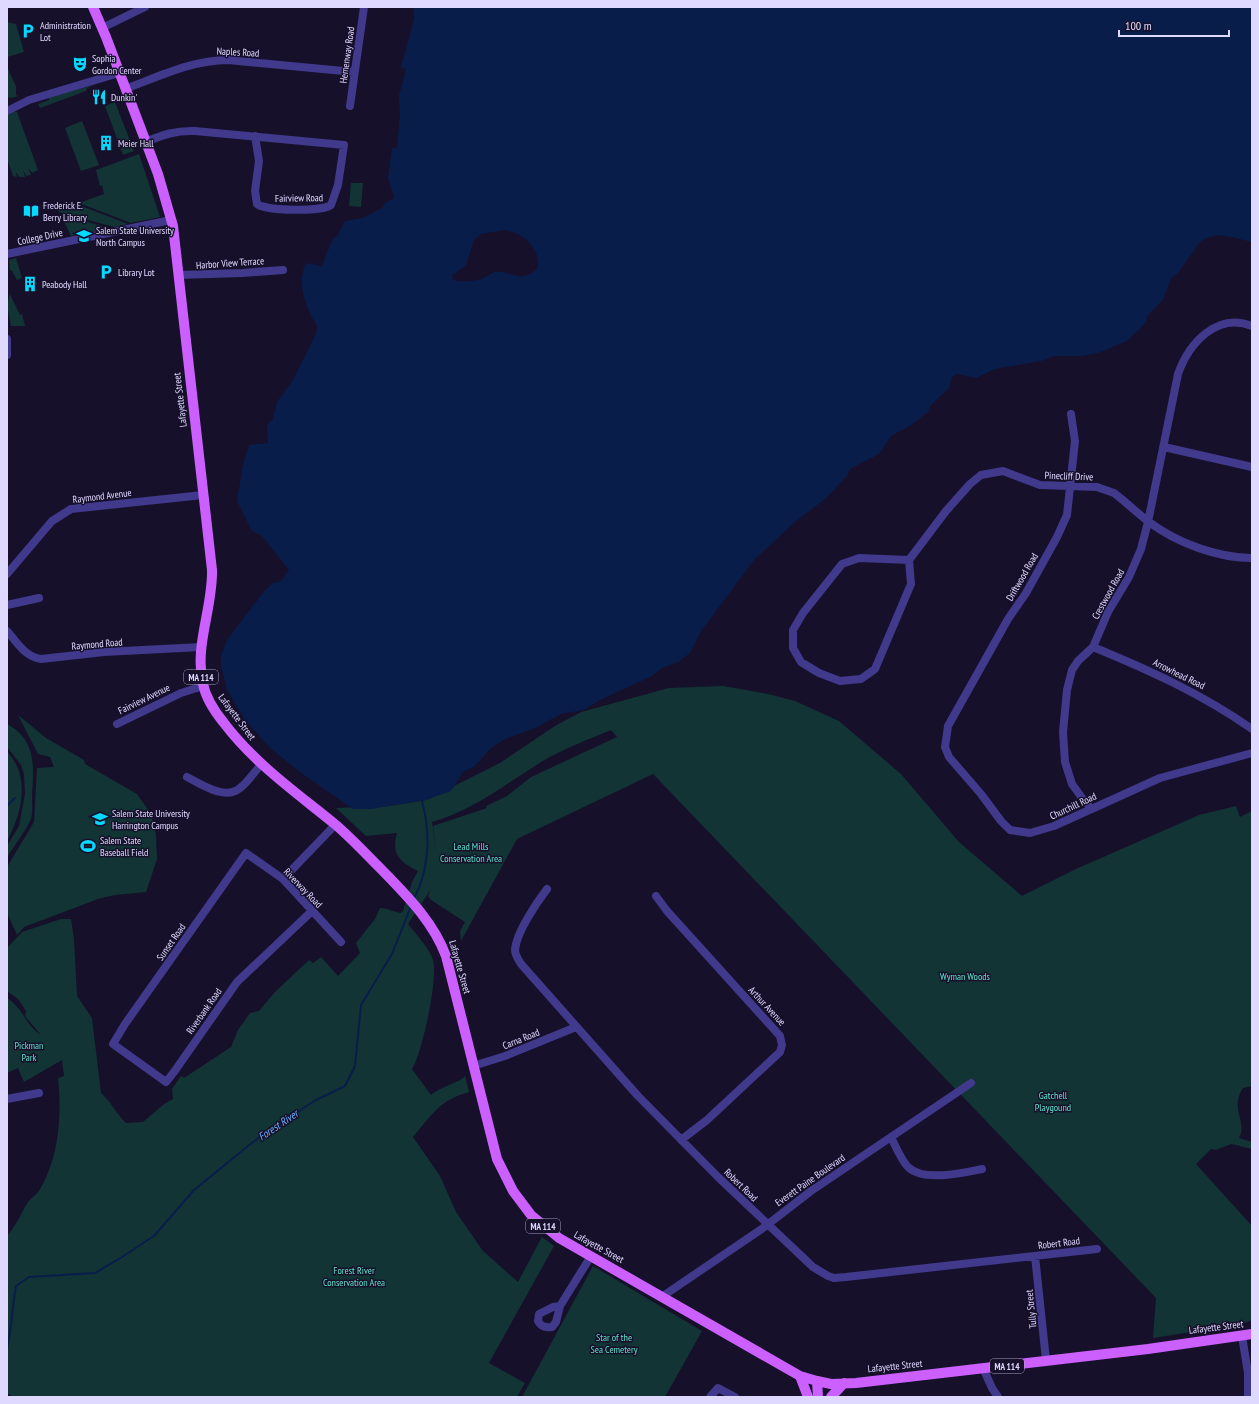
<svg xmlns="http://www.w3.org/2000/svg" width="1259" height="1404" font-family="'PT Sans Narrow',sans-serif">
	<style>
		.green { fill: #123435; fill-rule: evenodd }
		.water { fill: #091d4b; fill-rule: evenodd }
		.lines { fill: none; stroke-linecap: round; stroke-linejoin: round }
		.stream { stroke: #091d4b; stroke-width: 2 }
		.street { stroke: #41398b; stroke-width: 8 }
		.primary { stroke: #cc60ff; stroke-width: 10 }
		.labels { text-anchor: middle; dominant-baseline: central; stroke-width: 3; stroke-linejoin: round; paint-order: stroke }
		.shield { fill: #16102b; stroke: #a39dbf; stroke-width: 1 }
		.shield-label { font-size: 9px; font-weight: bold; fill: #e0d9ff }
		.poi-label { font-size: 10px; fill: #e0d9ff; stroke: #16102b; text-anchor: start }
		.street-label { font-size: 10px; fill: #e0d9ff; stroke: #16102b }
		.park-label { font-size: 10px; fill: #5fe5cb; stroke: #16102b }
		.water-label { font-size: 11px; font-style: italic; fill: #67b1ff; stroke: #16102b }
	</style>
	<rect width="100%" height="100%" fill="#16102b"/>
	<path class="green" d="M7,22L16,24L24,52L7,57Z
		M7,67L16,86V95L18,96L12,98L7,97Z
		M95,85L87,88L86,91L40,108L38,104L49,100V97Z
		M115,102L134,151L123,155L105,106Z
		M14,112H17L38,170L32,173L28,168L31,175L26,176L23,170L25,177H19L17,173H16L17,177L13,176L7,158V115Z
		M82,121L99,165L81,171L65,128Z
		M139,154L160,217L131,223L79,203L104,194L102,185L100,186L96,170Z
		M351,183H363L361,207L349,206Z
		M76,204L128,224L114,227L59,212L57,207L61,206L63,210Z
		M61,215L102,226L103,230L71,236Z
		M16,258L22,278L17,280L12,271L10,270L9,260Z
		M10,294L20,315L22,314L25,326H11L7,305Z
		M723,686L768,694L795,701L839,721L901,774L959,842L1022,896L1076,869L1199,815L1236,806L1240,817L1252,811V1086L1243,1088C1229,1110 1248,1121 1239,1138L1252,1142V1149L1231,1144L1216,1150L1211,1149L1196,1164L1252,1226V1320L1242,1324L1153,1338L1156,1298L653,774L517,839L461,941L460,931L465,922L431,900L428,896L431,889L408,924C416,934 427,946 432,957C440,973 422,1054 412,1069L431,1095C440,1087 461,1082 465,1076L469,1092C438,1101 433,1114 413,1137L440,1176L456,1212L483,1251L518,1282L542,1237L554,1246L489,1363L525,1383L517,1397H13L7,1393V1236C16,1226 21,1213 28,1202C31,1198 36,1195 39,1191C59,1159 62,1114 58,1078L64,1076L62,1060L24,1082L18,1068L7,1073V998C24,1009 26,1026 41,1035L25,1016L26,1011L18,999L7,991V948L22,932L61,919H71L74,939L77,996L92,1018L101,1093C111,1102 116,1113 126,1123L143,1122L164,1104L173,1099L172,1089L181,1076L184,1078L231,1047L238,1030L250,1013L259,1011L275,992L309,960L313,963L321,957L338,976L360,953L356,943L375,919L380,908C388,908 393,912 401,913L403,911L412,882L418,871C400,862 391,855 397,833L366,836L336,808L389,806L426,800L500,763L555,726L581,712L669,688ZM611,730L617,737L531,777L507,796L486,806L487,808L433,826L436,851L432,822C472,811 506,784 541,762C563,749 587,740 611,730Z
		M18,715L46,738L84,760L85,764L137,794L151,814L156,835L157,859L146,892L115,895L98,899L24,927L17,935L7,913V867L34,822L37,768L54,767L50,757L38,754Z
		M7,724C36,740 34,765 32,794C32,802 33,811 31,819C28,827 12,849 7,858V846L19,826L25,794L24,774L21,765L7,747Z
		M7,752C31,776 22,814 7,841Z
		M593,1266L702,1331L665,1397H522Z"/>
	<path class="water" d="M414,7H1252V242C1234,238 1218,230 1201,241L1177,274L1171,278L1163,300L1147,316L1146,322L1141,328L1127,341L1098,353L1082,356H1054L1041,361L995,369L976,378L957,374L952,377L949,388L930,406L928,412L911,425L891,436L879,454L850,469L847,476L825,499L795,522L754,560L701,631L690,653L678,662L662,668L652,676L602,699L583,710L561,714L535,728L507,738L491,748L475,766L463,772L451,791L426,800L371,809H353L304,775L270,748L245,720L227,690L221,665V656L227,640L265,590L273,583C282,583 284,577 289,570L262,536L252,531L237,501L243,465L249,445L268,443L267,425L273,419L277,402L293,380L316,334L317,326C306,308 296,284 306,263L322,266L332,240L337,236L345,221L363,218L382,208L385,203L393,199L394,196L388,178L392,148H397L400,115L399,95L406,70L401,67L414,19ZM505,230C523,233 542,249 537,269C517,285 514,270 495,272C491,273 488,276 484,278C474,282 463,282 453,280L452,275L466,265L474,240L481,234Z"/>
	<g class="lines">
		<path class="stream" d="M7,806L15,798
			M414,899C430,867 431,835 422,801
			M7,1349C12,1328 12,1307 16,1286L29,1277L95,1273L122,1257L154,1236L194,1190L253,1142L314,1101L345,1086L355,1066L361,1005L392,954L411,906"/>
		<path class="street" d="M102,28L145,7
			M125,89C158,77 192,60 228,60L354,72
			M350,106L364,7
			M7,111L29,100L119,73
			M145,142C163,135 176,130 195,131L344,145L338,185L331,205C322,212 266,211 257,204L255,191L259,161L255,136
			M7,254L171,220
			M178,275L242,273L283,270
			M7,339V355
			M1071,414L1075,441L1067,515L1057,537L1026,593L1008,619L948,726L945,747L949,757L981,794L1001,821L1010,830L1030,833L1054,826L1160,778L1252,753
			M1164,447L1252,467
			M909,560L859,558L842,564L803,613L793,630V648L801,662L819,673L840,681L861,679L875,669L911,584L909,560L946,511L970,484L981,475L1003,471L1040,485L1097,487L1114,493C1126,502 1137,513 1149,522C1177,543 1218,558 1252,558
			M7,574L52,521L71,509L203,495
			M7,605L39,598
			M7,631C17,642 25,657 41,659L104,652L201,647
			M1093,647C1149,670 1202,694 1252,729
			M117,724L181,693L203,686
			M187,777C201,784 225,801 240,788C248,782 254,772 261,765
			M1091,808L1085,802L1072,784L1065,762L1063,732L1067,690L1072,670L1078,661L1093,647L1108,612L1129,577L1141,549L1148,522L1178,374C1189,343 1217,312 1252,326
			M283,879L335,825
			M547,889C537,902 516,933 515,950C515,955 518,959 521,964L638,1096L719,1178L813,1267L828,1276L834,1278L846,1277L1097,1249
			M656,896L667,911L780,1036L782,1045L780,1052L707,1120L681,1140
			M312,911L237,982L174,1072L166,1082L113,1044L125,1024L246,853L283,879L341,942
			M473,1066L505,1056L576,1027
			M7,1099L39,1093
			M891,1137C896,1147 901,1160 908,1167C923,1182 963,1173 982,1169
			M1035,1256L1046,1360
			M663,1296L763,1228L811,1191L971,1083
			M560,1306L556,1322L552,1327C546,1328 541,1327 538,1321L539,1314L553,1307L560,1306L591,1256
			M1242,1336L1248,1373V1397
			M983,1368L992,1388L998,1397
			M710,1397L718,1388L735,1397"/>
		<path class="primary" d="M93,7L106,37L158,174L173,226L212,570C213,608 194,646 203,684C206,699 215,712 224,723C255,764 297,793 336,825C352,839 366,854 381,869C406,895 433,921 446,956L497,1159L513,1191L531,1215L559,1238L800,1376L817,1381L831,1384L856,1383L1148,1349L1252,1334
			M800,1376L808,1397
			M817,1381L818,1397
			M831,1397L844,1383"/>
	</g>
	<defs>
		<g id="parking-bare" transform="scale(1.2)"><path d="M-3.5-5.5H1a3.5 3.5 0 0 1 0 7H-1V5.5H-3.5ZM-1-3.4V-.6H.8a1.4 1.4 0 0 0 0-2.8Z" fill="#05d9ff" stroke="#16102b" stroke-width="2.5" paint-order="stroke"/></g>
		<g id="theatre-bare" transform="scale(1.2)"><path d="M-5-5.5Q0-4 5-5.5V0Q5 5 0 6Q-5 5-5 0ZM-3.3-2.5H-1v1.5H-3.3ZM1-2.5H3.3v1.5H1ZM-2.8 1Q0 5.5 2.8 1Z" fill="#05d9ff" stroke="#16102b" stroke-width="2.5" paint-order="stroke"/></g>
		<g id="restaurant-bare" transform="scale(1.2)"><path d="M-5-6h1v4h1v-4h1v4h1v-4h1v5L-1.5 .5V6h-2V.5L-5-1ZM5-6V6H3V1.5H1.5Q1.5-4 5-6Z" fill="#05d9ff" stroke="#16102b" stroke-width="2.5" paint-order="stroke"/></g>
		<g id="building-bare" transform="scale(1.2)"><path d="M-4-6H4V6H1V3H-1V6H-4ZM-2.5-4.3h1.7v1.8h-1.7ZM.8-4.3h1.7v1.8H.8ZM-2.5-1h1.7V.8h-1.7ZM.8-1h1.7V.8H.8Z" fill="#05d9ff" stroke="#16102b" stroke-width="2.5" paint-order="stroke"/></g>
		<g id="library-bare" transform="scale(1.2)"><path d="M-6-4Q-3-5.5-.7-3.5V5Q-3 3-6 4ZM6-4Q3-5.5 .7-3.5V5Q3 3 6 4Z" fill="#05d9ff" stroke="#16102b" stroke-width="2.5" paint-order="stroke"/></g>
		<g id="university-bare" transform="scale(1.2)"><path d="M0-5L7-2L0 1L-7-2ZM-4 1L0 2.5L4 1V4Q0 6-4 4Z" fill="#05d9ff" stroke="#16102b" stroke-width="2.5" paint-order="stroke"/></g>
		<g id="stadium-bare" transform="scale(1.2)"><path d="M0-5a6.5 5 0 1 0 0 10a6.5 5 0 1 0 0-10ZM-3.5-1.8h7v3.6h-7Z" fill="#05d9ff" stroke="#16102b" stroke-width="2.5" paint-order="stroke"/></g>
	</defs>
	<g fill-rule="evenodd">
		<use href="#parking-bare" x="28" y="31"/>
		<use href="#theatre-bare" x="80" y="64"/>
		<use href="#restaurant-bare" x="99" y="97"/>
		<use href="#building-bare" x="106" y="143"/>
		<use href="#library-bare" x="31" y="211"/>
		<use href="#university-bare" x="84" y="236"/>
		<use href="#parking-bare" x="106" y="272"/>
		<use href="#building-bare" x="30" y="284"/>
		<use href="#university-bare" x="100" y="819"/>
		<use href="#stadium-bare" x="88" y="846"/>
	</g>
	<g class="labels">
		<g class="shield">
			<rect x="184" y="670" width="34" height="14" rx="3"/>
			<rect x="526" y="1219" width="34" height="14" rx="3"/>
			<rect x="990" y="1359" width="34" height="14" rx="3"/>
		</g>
		<g class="shield-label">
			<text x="201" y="677">MA 114</text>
			<text x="543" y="1226">MA 114</text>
			<text x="1007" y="1366">MA 114</text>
		</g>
		<g class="poi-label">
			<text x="40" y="25">Administration<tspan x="40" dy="12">Lot</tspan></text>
			<text x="92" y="58">Sophia<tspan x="92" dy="12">Gordon Center</tspan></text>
			<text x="111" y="97">Dunkin'</text>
			<text x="118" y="143">Meier Hall</text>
			<text x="43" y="205">Frederick E.<tspan x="43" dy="12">Berry Library</tspan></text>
			<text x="96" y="230">Salem State University<tspan x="96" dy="12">North Campus</tspan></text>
			<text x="118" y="272">Library Lot</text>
			<text x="42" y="284">Peabody Hall</text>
			<text x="112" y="813">Salem State University<tspan x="112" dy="12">Harrington Campus</tspan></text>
			<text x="100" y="840">Salem State<tspan x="100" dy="12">Baseball Field</tspan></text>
		</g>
		<g class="street-label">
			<text transform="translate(238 52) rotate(3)">Naples Road</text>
			<text transform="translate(347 55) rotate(-82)">Hemenway Road</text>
			<text transform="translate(299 198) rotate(-1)">Fairview Road</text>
			<text transform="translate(40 237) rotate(-12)">College Drive</text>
			<text transform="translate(230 263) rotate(-4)">Harbor View Terrace</text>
			<text transform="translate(180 400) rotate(-97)">Lafayette Street</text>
			<text transform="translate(1069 476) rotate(2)">Pinecliff Drive</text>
			<text transform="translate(102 496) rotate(-7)">Raymond Avenue</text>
			<text transform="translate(1022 577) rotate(-60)">Driftwood Road</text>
			<text transform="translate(1108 594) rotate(-61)">Crestwood Road</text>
			<text transform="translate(97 644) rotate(-5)">Raymond Road</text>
			<text transform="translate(1179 674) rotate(26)">Arrowhead Road</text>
			<text transform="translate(144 699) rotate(-26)">Fairview Avenue</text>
			<text transform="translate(237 717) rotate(53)">Lafayette Street</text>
			<text transform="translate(1073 806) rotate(-25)">Churchill Road</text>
			<text transform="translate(303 888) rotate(46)">Riverway Road</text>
			<text transform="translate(171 942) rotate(-55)">Sunset Road</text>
			<text transform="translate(460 967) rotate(74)">Lafayette Street</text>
			<text transform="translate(767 1006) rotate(47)">Arthur Avenue</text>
			<text transform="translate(204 1011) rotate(-55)">Riverbank Road</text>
			<text transform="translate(521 1039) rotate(-22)">Carna Road</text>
			<text transform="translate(810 1180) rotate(-35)">Everett Paine Boulevard</text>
			<text transform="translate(741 1185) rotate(44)">Robert Road</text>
			<text transform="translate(1059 1243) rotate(-7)">Robert Road</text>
			<text transform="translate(599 1247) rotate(29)">Lafayette Street</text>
			<text transform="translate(1031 1309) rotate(-96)">Tully Street</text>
			<text transform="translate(1216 1327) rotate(-7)">Lafayette Street</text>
			<text transform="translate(895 1366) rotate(-6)">Lafayette Street</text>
		</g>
		<g class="park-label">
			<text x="471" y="846">Lead Mills<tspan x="471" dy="12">Conservation Area</tspan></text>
			<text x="965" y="976">Wyman Woods</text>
			<text x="29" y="1045">Pickman<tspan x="29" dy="12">Park</tspan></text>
			<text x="1053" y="1095">Gatchell<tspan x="1053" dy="12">Playgound</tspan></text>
			<text x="354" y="1270">Forest River<tspan x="354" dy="12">Conservation Area</tspan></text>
			<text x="614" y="1337">Star of the<tspan x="614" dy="12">Sea Cemetery</tspan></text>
		</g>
		<g class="water-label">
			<text transform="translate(278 1125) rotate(-34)">Forest River</text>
		</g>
	</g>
	<rect width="1259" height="1404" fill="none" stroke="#e0d9ff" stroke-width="16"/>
	<path d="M1119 30v6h110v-6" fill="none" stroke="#e0d9ff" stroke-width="2"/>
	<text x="1125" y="30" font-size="12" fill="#e0d9ff" stroke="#16102b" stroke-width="3" paint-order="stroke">100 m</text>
</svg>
